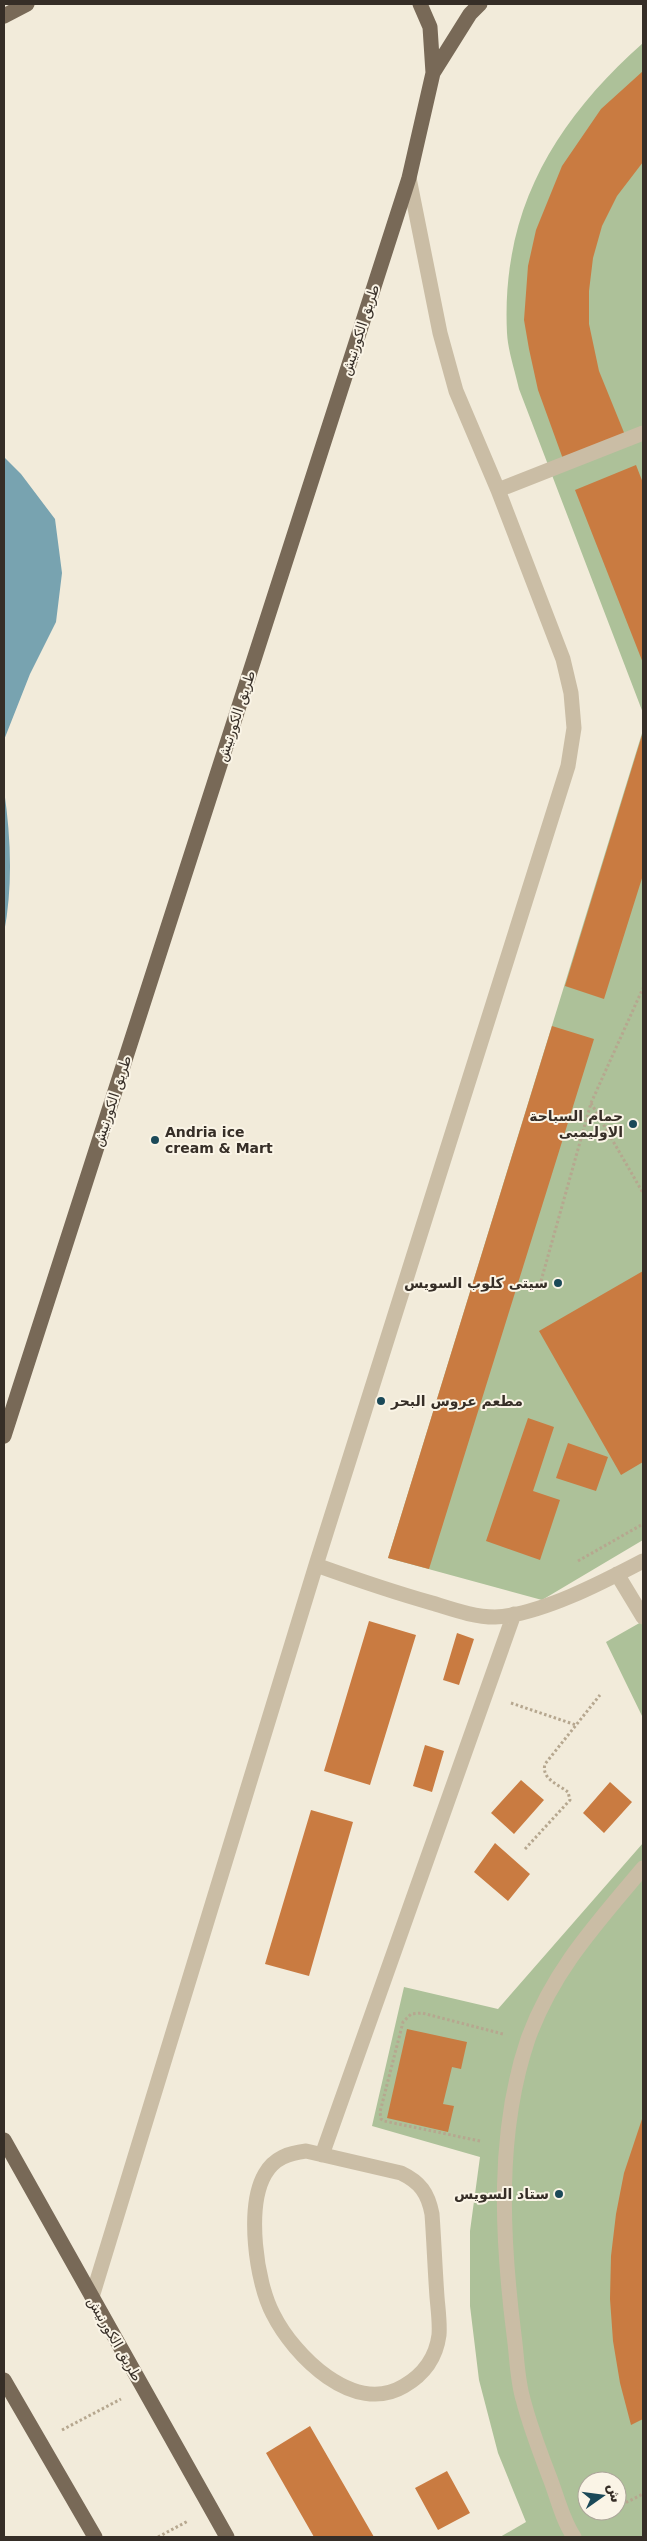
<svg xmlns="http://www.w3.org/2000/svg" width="647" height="2541" font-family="'DejaVu Sans','Noto Sans Arabic',sans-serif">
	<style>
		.green { fill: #adc199; fill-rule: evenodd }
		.water { fill: #78a3b0 }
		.building { fill: #c97b41 }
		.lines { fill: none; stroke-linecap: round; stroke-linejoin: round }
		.path { stroke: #b6a78f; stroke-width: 3; stroke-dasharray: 2.5 2.5; stroke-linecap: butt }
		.minor { stroke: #cabda5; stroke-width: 15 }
		.major { stroke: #786957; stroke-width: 15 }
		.poi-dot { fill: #1b4958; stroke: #faf4e6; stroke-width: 2 }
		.labels { text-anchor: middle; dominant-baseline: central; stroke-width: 4; stroke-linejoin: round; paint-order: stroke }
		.street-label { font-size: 14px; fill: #362e27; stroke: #faf4e6 }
		.poi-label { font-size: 14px; font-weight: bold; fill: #362e27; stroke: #faf4e6; text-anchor: end }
	</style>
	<rect width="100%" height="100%" fill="#f2ebda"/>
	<path class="green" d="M643,43V713L519,389C515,371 508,351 507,333C501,211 554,122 643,43Z
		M643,730V1540L542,1600L388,1558Z
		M643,1621V1718L606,1642Z
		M643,1843V2537H500L526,2522L498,2453L479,2380L470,2306V2231L480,2157L372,2126L404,1987L498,2009ZM587,2481H617V2511H587Z"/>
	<path class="water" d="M4,457L21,474L55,519L62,573L56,622L30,674L4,740Z
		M4,790C11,838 13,886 4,933Z"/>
	<path class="building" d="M643,71V162L617,196L602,226L593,258L589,291V324L599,371L625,435L563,459L538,390L529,349L524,320L528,266L536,230L562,166L601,109Z
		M636,465L643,483V663L575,490Z
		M643,732V875L604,999L565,986Z
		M552,1026L594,1039L429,1569L388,1558Z
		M643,1271V1462L621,1475L539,1331Z
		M528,1418L554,1427L533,1491L560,1500L540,1560L486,1541Z
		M568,1443L608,1457L596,1491L556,1478Z
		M369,1621L416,1635L370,1785L324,1771Z
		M457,1633L474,1639L459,1685L443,1680Z
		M425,1745L444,1751L432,1792L413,1786Z
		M521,1780L544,1800L514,1834L491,1813Z
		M610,1782L632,1802L604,1833L583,1813Z
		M311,1810L353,1822L309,1976L265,1964Z
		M495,1843L530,1874L508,1901L474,1872Z
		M407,2029L467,2042L461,2069L452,2067L443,2104L454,2106L448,2132L387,2118Z
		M643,2116V2419L631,2425L620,2383L613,2341L610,2299L611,2256L616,2214L624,2173Z
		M310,2426L374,2537H314L266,2453Z
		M447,2471L470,2513L438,2530L415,2488Z"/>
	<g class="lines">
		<path class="path" d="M591,1103L643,1193
			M541,1281L591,1103L643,988
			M578,1561L643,1524
			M511,1703L576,1725
			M525,1849L570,1800L568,1792C558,1784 541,1779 545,1764L600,1695
			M480,2141L384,2121L381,2119L380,2112L403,2022L411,2014L422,2013L503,2034
			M62,2430L121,2399
			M617,2507L643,2494
			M594,2518L609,2511
			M158,2537L188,2521"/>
		<path class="minor" d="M498,490L643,433
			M316,1565C355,1579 393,1592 432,1603C452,1609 473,1617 495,1617C540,1615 603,1582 643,1561
			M617,1574L643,1617
			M306,2151L401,2173C420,2182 428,2193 432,2214C434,2242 435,2269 437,2297C438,2309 440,2323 439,2335C436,2358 423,2375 404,2386C354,2416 294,2356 273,2314C256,2282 246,2207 265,2174C274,2158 289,2153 306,2151Z
			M322,2155L514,1614
			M92,2297L316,1565L568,766L574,728L571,693L563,659L498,490L456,391L440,333L409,178
			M574,2537C563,2521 558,2500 551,2481C541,2455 530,2427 523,2399C517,2379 517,2356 514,2335C502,2239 496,2133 528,2039C553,1970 597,1923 643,1868"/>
		<path class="major" d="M420,4L430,27L433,73
			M4,16L27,4
			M4,1436L409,178L433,73L470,14L480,4
			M4,2140L227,2537
			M4,2380L95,2537"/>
	</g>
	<g class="poi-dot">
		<circle cx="633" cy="1124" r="5"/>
		<circle cx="155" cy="1140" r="5"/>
		<circle cx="558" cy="1283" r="5"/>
		<circle cx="381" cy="1401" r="5"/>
		<circle cx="559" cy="2194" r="5"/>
	</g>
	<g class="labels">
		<g class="street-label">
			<text transform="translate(360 330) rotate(-72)">طريق الكورنيش</text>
			<text transform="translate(236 716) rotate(-72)">طريق الكورنيش</text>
			<text transform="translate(112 1101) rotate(-72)">طريق الكورنيش</text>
			<text transform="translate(115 2339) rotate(60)">طريق الكورنيش</text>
		</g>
		<g class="poi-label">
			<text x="623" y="1116">حمام السباحة<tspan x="623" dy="16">الاوليمبى</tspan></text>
			<text x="165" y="1132" text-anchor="start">Andria ice<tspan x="165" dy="16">cream &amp; Mart</tspan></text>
			<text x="548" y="1283">سيتى كلوب السويس</text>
			<text x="391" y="1401" text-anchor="start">مطعم عروس البحر</text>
			<text x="549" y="2194">ستاد السويس</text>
		</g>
	</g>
	<rect width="647" height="2541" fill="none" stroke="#362e27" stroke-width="10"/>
	<g transform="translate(602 2496) rotate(76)"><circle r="24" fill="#faf4e6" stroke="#aca59a"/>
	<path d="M0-4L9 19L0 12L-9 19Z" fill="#1b4958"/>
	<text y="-8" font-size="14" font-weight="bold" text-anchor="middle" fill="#362e27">ش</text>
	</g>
</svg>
